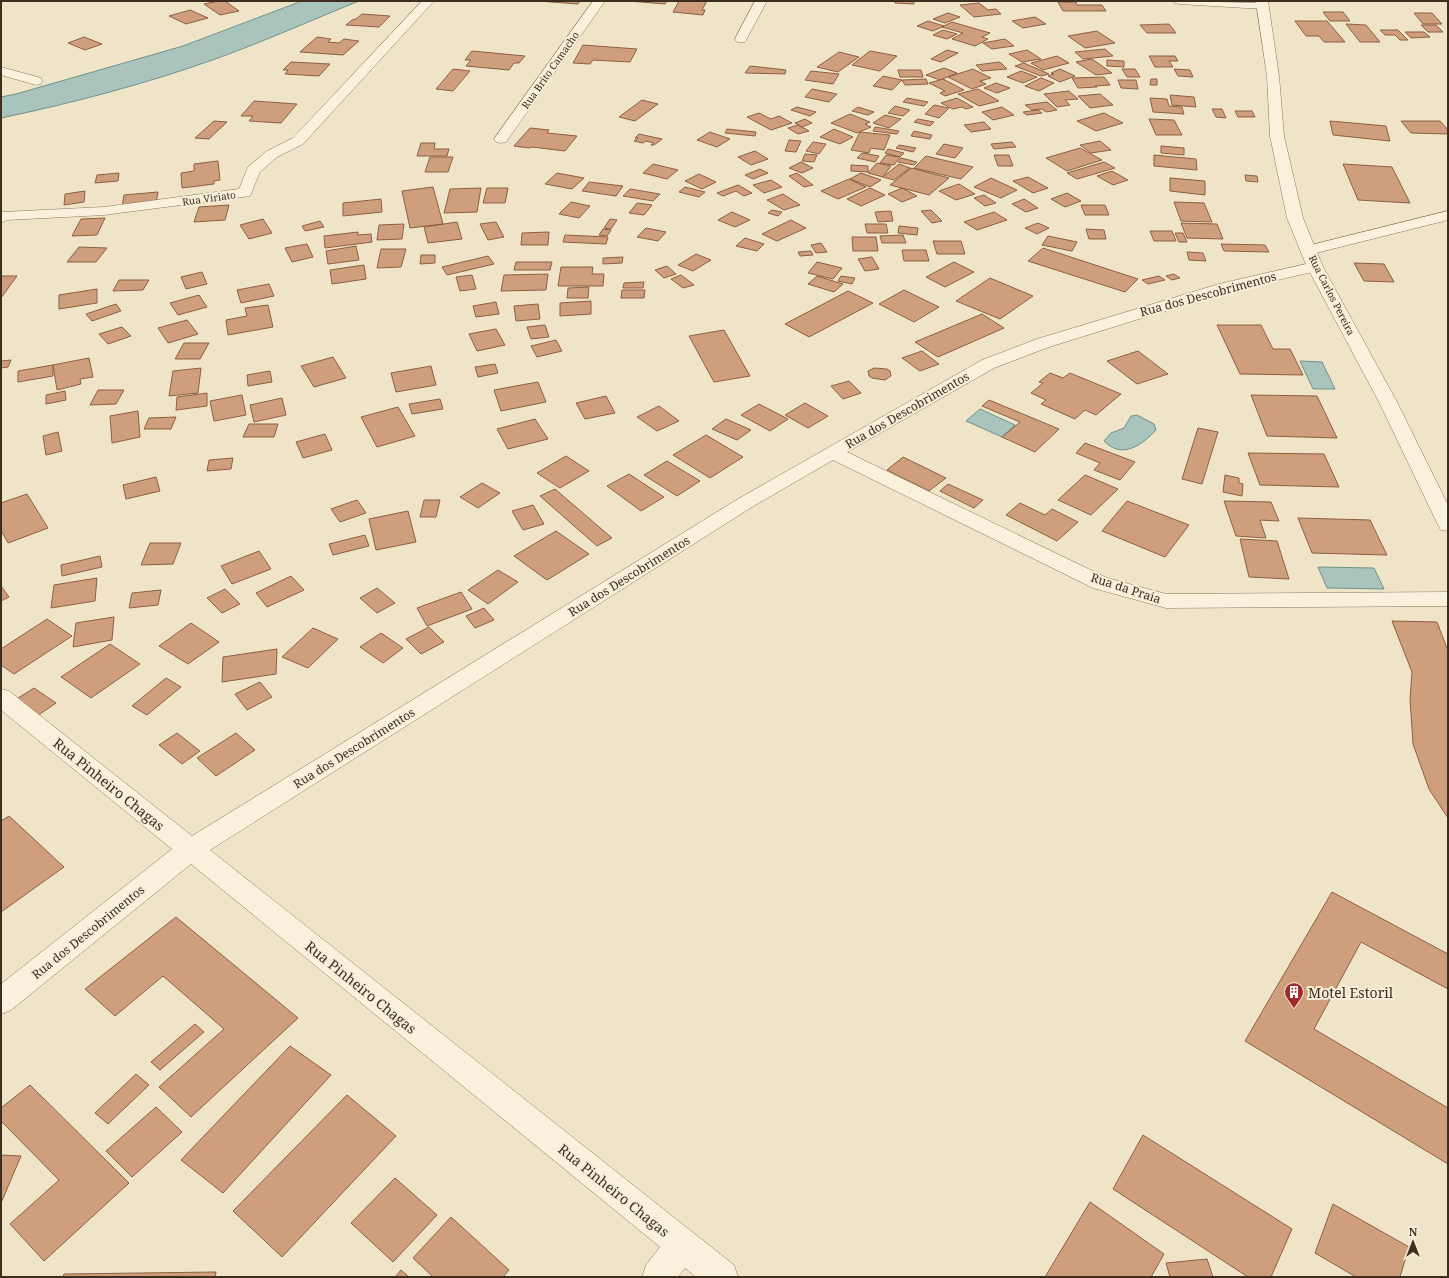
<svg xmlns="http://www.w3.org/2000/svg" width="1449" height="1278" font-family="'Noto Serif',serif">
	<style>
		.water { fill: #a9c4bc; stroke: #6f938a }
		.building { fill: #cf9f7d; stroke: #8d5f41 }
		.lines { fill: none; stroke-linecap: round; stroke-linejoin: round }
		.minor-casing { stroke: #8d765c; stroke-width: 1 }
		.tertiary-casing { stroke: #8d765c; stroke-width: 1 }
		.minor { fill: #faf1dc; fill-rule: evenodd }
		.tertiary { fill: #faf1dc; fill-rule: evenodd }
		.labels { text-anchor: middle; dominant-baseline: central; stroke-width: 4; stroke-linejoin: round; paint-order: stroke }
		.far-street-label { font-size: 10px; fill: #3d2e20; stroke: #f7eed8 }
		.street-label { font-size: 12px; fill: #3d2e20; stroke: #f7eed8 }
		.near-street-label { font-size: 14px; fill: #3d2e20; stroke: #f7eed8 }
		.near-poi-label { font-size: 14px; fill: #3d2e20; stroke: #f7eed8; text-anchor: start }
	</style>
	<rect width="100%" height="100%" fill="#f0e4c8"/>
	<path class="water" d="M302,1H359C312,20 265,41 218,58C149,83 73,103 1,118V97L16,94L183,46Z
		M1300,361L1322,362L1335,389H1313Z
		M980,409L1015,425L1002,437L966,421Z
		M1137,415L1154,424L1156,430C1142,445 1122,460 1104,441L1111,433L1124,428L1131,416Z
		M1318,567L1374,568L1384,589L1327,588Z"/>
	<path class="building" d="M219,1H225L239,11L220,15L204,4Z
		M538,1H580L578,4Z
		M628,1H667L665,4Z
		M679,1H707L702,10H705L703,15L673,12Z
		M895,1H914V4L895,3Z
		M1058,2H1076L1077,5H1102L1106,11H1063Z
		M979,3L988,10L996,9L1001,14L974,17L960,5Z
		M190,10L208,18L186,24L169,16Z
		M1323,12H1343L1350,21H1330Z
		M948,13L960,17L945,23L933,19Z
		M1414,13H1432L1442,24H1423Z
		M362,14L390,16L379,27L346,25L352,20L356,19Z
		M1035,17L1046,24L1023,28L1012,21Z
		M928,21L944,26L933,31L917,26Z
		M1295,21H1327L1345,42H1324L1319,36H1306Z
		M952,22L990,33L982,37L988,39L975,46L952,39L963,33L942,27Z
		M1169,24L1176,33H1147L1140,25Z
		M1346,24L1366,25L1380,42H1360Z
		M1421,25H1436L1443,32H1428Z
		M943,30L957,34L947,39L933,35Z
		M1380,30H1398L1408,40H1400L1395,35H1385Z
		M1097,31L1115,43L1085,48L1068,36Z
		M1405,32H1424L1430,37L1411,38Z
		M84,37L102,44L85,50L68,43Z
		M317,37L331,39L328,42L339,43L344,39L359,41L343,55L300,52Z
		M1005,39L1014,46L992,49L983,43Z
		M583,45L637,49L630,62L593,60L590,64L573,63Z
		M1105,49L1113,56L1083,59L1075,52Z
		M947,50L958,53L941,62L931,59Z
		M1027,50L1041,59L1022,62L1009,54Z
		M472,51L525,56L519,63H514L509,70L466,66L471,60H465Z
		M870,51L897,56L880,71L852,65Z
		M839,52L859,57L838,72L817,67Z
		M1057,56L1069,63L1043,70L1031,63Z
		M1149,56H1175L1178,61H1169L1173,67H1155Z
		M1092,59L1112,73L1096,75L1076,62Z
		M1107,60L1124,61V67L1107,66Z
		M291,62L330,64L319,76L285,74L288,70H283Z
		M1000,62L1007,69L982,71L976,65Z
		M1024,63L1049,74L1041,76L1015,66Z
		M750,66L786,70L785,74L745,73Z
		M944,68L957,73L940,80L926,75Z
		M453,69L470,71L453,91L436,89Z
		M973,69L991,78L980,81L986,84L972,89L948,77Z
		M1060,69L1075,76L1060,82L1048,76L1054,74L1051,73Z
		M1122,69H1135L1140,77H1127Z
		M1174,69L1190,70L1193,77L1178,76Z
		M898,70H921L923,77H900Z
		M811,71L839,74L833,84L805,80Z
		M1021,71L1037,77L1023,83L1007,77Z
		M883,76L902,80L892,90L873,86Z
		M1104,77L1110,85L1095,86L1097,87L1078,88L1072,78Z
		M1041,78L1054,83L1039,91L1025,86Z
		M926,79L928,84L905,85L902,80Z
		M943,79L964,90L945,96L940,93L945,91L929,83Z
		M1151,79H1157V85H1150Z
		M1118,80H1136L1138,89L1121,88Z
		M996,83L1010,88L997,93L984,88Z
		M812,89L837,94L829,102L805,97Z
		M978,89L999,101L979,106L958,94Z
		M1069,91L1078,99L1065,100L1070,105L1057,107L1044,94Z
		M1100,94L1113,105L1090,108L1078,96Z
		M1170,95L1194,97L1196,107L1172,105Z
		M907,98L928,102L924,106L903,102Z
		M957,98L973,107L966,109L962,107L953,109L941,103Z
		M1150,98L1167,99L1169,106L1182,107L1184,114L1153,112Z
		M642,100L658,104L635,121L619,117Z
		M254,101L297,104L281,123L249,121L253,116H241Z
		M1047,102L1057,110L1046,112L1042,109L1032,110L1025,105Z
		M934,105L949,108L939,118L925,114Z
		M895,106L910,110L903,116L888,113Z
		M797,107L816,112L810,116L791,110Z
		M858,107L874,112L868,115L852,111Z
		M1002,107L1014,115L993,120L982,112Z
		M1212,109H1222L1226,118L1216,117Z
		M1038,110L1042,113L1027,115L1023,112Z
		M1235,111H1252L1255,117H1238Z
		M759,113L771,119L779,116L792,123L771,130L747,117Z
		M1104,113L1123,123L1096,131L1077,121Z
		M850,114L870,122L865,124L871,127L857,133L831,123Z
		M885,115L901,119L889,128L873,123Z
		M805,119L812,123L802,127L795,123Z
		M918,119L934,122L930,126L914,122Z
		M1149,119L1174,120L1182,135H1156Z
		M214,121L227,122L209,139L195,138Z
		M1330,121L1386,126L1390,141L1333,135Z
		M1401,121H1440L1448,130V134L1411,133Z
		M984,122L991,129L971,132L964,125Z
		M798,125L809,131L798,134L788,128Z
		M875,127L899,131L897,134L873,131Z
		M530,128L549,130L547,133L577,136L565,151L532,147L529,148L514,146Z
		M727,129L756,132L755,136L725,133Z
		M834,129L853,137L840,144L820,137Z
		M914,131L932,135L930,139L911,136Z
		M710,132L730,139L717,147L697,140Z
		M860,132L890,135L884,150L871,148L869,153L851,150Z
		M639,134L662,139L654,145H651L654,143L646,141L643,143L634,141L638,138H635Z
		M789,140L801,141L796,152L785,151Z
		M1100,141L1111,150L1091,153L1080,145Z
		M813,142L826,144L819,154L806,151Z
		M1012,142L1016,147L994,149L991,144Z
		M421,143H435L434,149H449L447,156H417Z
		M944,144L963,148L955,158L936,154Z
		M899,145L916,148L913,152L896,148Z
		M1161,146L1184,148V155L1161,153Z
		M1080,148L1102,160L1067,171L1046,158Z
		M888,149L904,153L900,157L885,153Z
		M755,151L768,159L751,165L738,157Z
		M862,153L879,156L875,162L857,158Z
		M805,154L817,155L814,162L802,161Z
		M886,155L900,157L894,165L880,163Z
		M994,155H1009L1013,166H998Z
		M1154,155L1196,159L1197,170L1154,166Z
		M926,156L973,167L961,179L914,168Z
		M430,157H453L448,172H425Z
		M901,158L917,162L914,165L898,162Z
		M218,161L220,180L214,181V184L182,188L181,173L194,171V164Z
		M801,162L813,168L802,173L789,168Z
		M1104,162L1115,168L1077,179L1067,173Z
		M877,163L891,166L883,177L868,173Z
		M653,164L678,170L667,179L643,173Z
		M899,164L910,168L894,180L883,177Z
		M1343,164L1392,167L1410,203L1358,200Z
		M851,165L868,166V172L851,171Z
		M911,168L949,178L929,195L890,185Z
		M760,169L768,173L753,179L745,175Z
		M1112,171L1128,180L1113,185L1097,176Z
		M119,173L118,181L95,183L97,175Z
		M557,173L584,178L572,189L545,184Z
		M797,173L813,185L804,187L789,176Z
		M861,173L881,180L870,187L850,179Z
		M699,174L716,182L702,189L685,181Z
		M1245,175L1257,176L1258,182L1246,181Z
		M1028,177L1048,188L1033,193L1013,181Z
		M991,178L1017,190L1001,198L974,187Z
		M1170,178L1205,181V195L1170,191Z
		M849,179L866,187L838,199L821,191Z
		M771,180L782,187L764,193L753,185Z
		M589,182L623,186L616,196L582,191Z
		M959,184L975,194L956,200L939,191Z
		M738,185L752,193L744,196L736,191L723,196L717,193Z
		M433,187L443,224L410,228L402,191Z
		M685,187L705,192L699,197L679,192Z
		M481,188L477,212L444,213L450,189Z
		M487,188H508L505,203H483Z
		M870,188L885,195L861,206L847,199Z
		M902,188L917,196L902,202L888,194Z
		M630,189L660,194L653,201L623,196Z
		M85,191L84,202L64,205L65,194Z
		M158,192L156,203L122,207L124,195Z
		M1067,193L1081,201L1065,207L1051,199Z
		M783,194L800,205L784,210L767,200Z
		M984,195L996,203L985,206L974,198Z
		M381,199L382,212L343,216V203Z
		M1024,199L1038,208L1026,212L1012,204Z
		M571,202L590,206L579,218L559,214Z
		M1174,202L1204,203L1212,222L1181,221Z
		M637,203L652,205L644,215L629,213Z
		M229,205L225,220L194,222L199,207Z
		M1081,205H1105L1109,215H1085Z
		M772,210L782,212L778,216L768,213Z
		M931,210L942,221L932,223L921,211Z
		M891,211L893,221L878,222L875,212Z
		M732,212L750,220L735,227L718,220Z
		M994,212L1007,220L977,230L964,222Z
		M105,218L97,235L72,236L81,219Z
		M263,219L272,233L249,239L240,225Z
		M610,219L617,220L611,229L604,228Z
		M791,220L806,228L777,241L762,234Z
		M320,221L324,227L305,231L302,226Z
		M457,222L462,239L428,243L424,227Z
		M496,222L504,237L488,240L480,224Z
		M1038,223L1049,228L1037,234L1025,228Z
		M1181,223L1217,224L1223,239L1187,238Z
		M404,224L402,239L377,240L379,225Z
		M865,224H886L888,233H867Z
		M899,226L918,228L917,235L898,233Z
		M646,228L666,232L658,241L637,237Z
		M603,229L611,230L607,236L599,235Z
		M1086,229L1104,230L1106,239H1089Z
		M1150,231H1172L1176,241H1154Z
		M358,232V235L371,234L372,242L325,248L324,236Z
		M549,232L548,245H521L522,233Z
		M1175,233H1183L1187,242H1179Z
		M565,235L608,237L606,244L563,242Z
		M903,235L906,243H882L880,236Z
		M1048,236L1077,242L1072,251L1042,245Z
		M852,237H876L878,251H853Z
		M745,238L764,244L757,251L736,246Z
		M933,241H961L965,254H937Z
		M821,243L827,252L816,253L811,245Z
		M307,244L313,257L292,262L285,248Z
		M1221,244L1265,245L1269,252L1224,251Z
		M356,246L359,260L328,264L326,251Z
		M79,247L107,248L96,262H67Z
		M1043,248L1138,279L1125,292L1028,261Z
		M381,249H406L401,267L377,268Z
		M902,250H926L929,261H904Z
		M811,251L813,255L800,256L798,252Z
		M1187,252L1203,253L1206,261L1189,260Z
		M696,254L711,260L693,271L678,265Z
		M421,255H435V263L420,264Z
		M488,256L494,264L447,275L442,267Z
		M623,257L622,263L603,264V258Z
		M872,257L879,269L865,271L858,259Z
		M516,262H552L550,270H514Z
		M817,262L842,268L833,279L808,273Z
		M954,262L974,272L945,287L926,277Z
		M1354,263L1384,264L1394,282L1364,281Z
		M364,265L366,279L332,284L330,270Z
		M667,266L676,274L664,278L655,270Z
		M561,267H593L592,274H604L603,286H558Z
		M202,272L207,284L186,289L181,277Z
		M548,274L546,290L501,291L504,275Z
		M1174,274L1180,278L1172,280L1166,276Z
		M472,275L476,289L460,291L456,277Z
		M681,275L694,285L683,288L671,279Z
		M1,276H17L1,298Z
		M817,276L843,284L834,292L808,284Z
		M841,276L855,278L852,284L838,281Z
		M1159,276L1165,280L1148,284L1142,280Z
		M990,278L1033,296L1000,319L956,301Z
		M119,280H149L143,290L113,291Z
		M644,282L643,288H623L624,283Z
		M269,284L274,296L241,303L237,290Z
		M589,287L588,298H567L568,288Z
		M97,289V303L59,309V295Z
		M622,290H645L644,298H621Z
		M904,290L939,307L914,322L879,304Z
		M848,291L873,303L809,337L785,324Z
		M199,295L207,307L178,315L170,303Z
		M591,301V314L560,316V303Z
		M496,302L499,314L476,317L473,306Z
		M116,304L121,311L92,321L86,314Z
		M538,304L540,319L516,321L514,306Z
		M268,305L273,327L228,335L226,320L247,316L245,308Z
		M982,314L1004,328L938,357L915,342Z
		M187,320L198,334L168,343L158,328Z
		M545,325L549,337L531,339L527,327Z
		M1217,325H1261L1273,349H1290L1303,375L1240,374Z
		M122,327L131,336L108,344L99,334Z
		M496,329L505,345L477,351L469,334Z
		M724,330L750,376L714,382L689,336Z
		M556,340L562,351L537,357L531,346Z
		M184,343H209L200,359H175Z
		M922,351L939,364L920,371L902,358Z
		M1138,351L1168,374L1137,384L1107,361Z
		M333,357L346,378L314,387L301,366Z
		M89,358L93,377L80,379L81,384L57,390L53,365Z
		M11,360L8,367L1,368V361Z
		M495,364L498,373L478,377L475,367Z
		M53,365V376L18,382V371Z
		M431,366L436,385L396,392L391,373Z
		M201,368L198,393L169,396L173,371Z
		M874,368L887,369L890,371L891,376L885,380L872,378L869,376L868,371Z
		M270,371L272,382L248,386L247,375Z
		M1050,373L1063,378L1070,373L1121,394L1096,415L1085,410L1075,419L1041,404L1046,400L1031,393L1043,383L1039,382Z
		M849,381L861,393L843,399L831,386Z
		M538,382L546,402L501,411L494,390Z
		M98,390H124L116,404L90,405Z
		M65,391L66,400L46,404V395Z
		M207,393V406L176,410L177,397Z
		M242,395L246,415L214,421L210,401Z
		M1251,395L1317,396L1337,438L1267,436Z
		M606,396L615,413L585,419L576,403Z
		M282,398L286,415L254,422L250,405Z
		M440,399L443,409L412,414L409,404Z
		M989,400L1059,429L1035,452L1002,437L1020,422L982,406Z
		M805,403L828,416L808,428L785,415Z
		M759,404L788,419L770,431L741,415Z
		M659,406L679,421L657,431L637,417Z
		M398,407L415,436L377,447L361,417Z
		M138,411L140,437L112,443L110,416Z
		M176,417L171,429H144L149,418Z
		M535,419L548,439L508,449L497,429Z
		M726,419L751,430L737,440L712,429Z
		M249,424H278L274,437H243Z
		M1198,428L1218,432L1202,484L1182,479Z
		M58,432L62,451L46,455L43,436Z
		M325,434L332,450L303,458L296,442Z
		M706,435L743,457L710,478L673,455Z
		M1085,443L1135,462L1120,480L1094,470L1100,463L1076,453Z
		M1248,453L1324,454L1339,487L1260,485Z
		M566,456L589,471L560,488L537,473Z
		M903,457L946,478L929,491L887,470Z
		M233,458L231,469L207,471L209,460Z
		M667,461L700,481L677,496L644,475Z
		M629,474L664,497L641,511L607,486Z
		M1085,475L1118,489L1091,515L1058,500Z
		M1225,475L1239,478V483L1243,484L1242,496L1223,492Z
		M156,477L160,491L126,499L123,485Z
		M482,483L500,493L478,508L460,497Z
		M948,484L983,500L974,508L940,491Z
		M555,489L612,538L597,546L540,496Z
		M27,494L48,528L8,543L1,530V503Z
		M357,500L366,513L340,522L331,509Z
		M424,500H440L436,517H420Z
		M1127,501L1189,525L1165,557L1102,531Z
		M1224,501L1271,502L1279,521L1260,520L1266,538L1236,536Z
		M1020,503L1045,515L1052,509L1078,522L1057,541L1006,515Z
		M533,505L544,524L523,530L512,511Z
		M408,511L416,542L376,550L369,519Z
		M1298,518L1370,520L1387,555L1312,553Z
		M556,531L589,554L547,580L514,556Z
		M365,535L369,546L333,555L329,544Z
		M1240,539L1277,541L1289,579L1249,577Z
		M150,543H181L173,564L141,565Z
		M259,551L271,569L232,584L221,566Z
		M100,556L102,567L62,576L61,565Z
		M498,570L518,582L488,604L468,590Z
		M291,576L304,590L267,607L256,593Z
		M97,578L95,601L51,608L54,585Z
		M1,586L9,597L1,601Z
		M377,588L395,603L377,613L360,598Z
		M225,589L240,604L222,613L207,598Z
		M161,590L158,605L129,608L132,593Z
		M461,592L472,609L427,626L417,608Z
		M484,608L494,620L475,628L466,616Z
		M114,617L112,640L73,647L76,623Z
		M47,619L72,636L14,674L1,665V649Z
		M1392,621L1437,622L1448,651V818L1429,789L1413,744L1410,699L1412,672Z
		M191,623L219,642L188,664L159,646Z
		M429,627L444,642L421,654L406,639Z
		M313,628L338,639L308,668L282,657Z
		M381,633L403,648L383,663L360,647Z
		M110,644L140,664L91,698L61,677Z
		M277,649L276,674L222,682L223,657Z
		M166,678L181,687L147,715L132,706Z
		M260,682L272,697L247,710L235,694Z
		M34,688L56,703L37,716L15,700Z
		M177,733L200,751L182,764L159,745Z
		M236,733L255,750L216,776L197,758Z
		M9,816L64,867L1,912V821Z
		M1332,892L1448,954V989L1361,942L1314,1029L1448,1108V1164L1245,1041Z
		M176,917L298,1018L191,1117L159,1087L224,1029L163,976L115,1016L85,989Z
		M195,1024L204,1032L160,1070L151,1062Z
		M290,1046L331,1075L223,1193L181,1160Z
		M136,1074L149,1085L108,1124L95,1113Z
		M30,1085L129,1183L44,1261L10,1224L59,1180L1,1121V1108Z
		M347,1095L396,1136L282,1257L233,1211Z
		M156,1107L182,1132L132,1177L106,1151Z
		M1143,1135L1292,1229L1271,1277H1248L1113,1189Z
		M1,1155L21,1156L1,1203Z
		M395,1178L437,1215L393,1262L351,1223Z
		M1090,1202L1164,1254L1151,1277H1045Z
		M1333,1204L1409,1247L1400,1277H1356L1315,1253Z
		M451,1217L509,1270L503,1277H433L413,1258Z
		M1207,1259L1213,1277H1170L1166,1263Z
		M401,1270L409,1277H395Z
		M216,1272L215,1277H63L64,1274Z"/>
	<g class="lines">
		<g class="minor-casing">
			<path id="minor" d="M422,1H434L303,144L277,157L260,172L250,196L104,215L7,220L1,223V212H3L104,207L239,189L248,167L267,151L293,138Z
				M593,1H605L506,142L501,143L496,142L494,139Z
				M755,1H767L745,42H737L735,39Z
				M1173,1L1263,3L1267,4L1269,6L1267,8L1263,9L1179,4L1175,3Z
				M1,67L41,78L42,81L41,84L36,85L1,75Z
				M1448,211V220L1308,255L1303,253L1300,250L1303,247Z
				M1315,262L1321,264L1323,267L1321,270L1229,291L1049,347L994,368L847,452L1107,578L1166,594L1448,592V606L1166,608L1093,588L833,460L752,507L210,850L734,1265L738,1277H696L685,1268L678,1277H642L646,1265L660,1247L191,864L11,1010L1,1014V984L172,849L1,710V689L9,691L192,836L738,499L982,360L1037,339L1219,284Z"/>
		</g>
		<g class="tertiary-casing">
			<path id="tertiary" d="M1256,1H1268L1279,76L1284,136L1303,218L1323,267L1397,402L1448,505V531L1441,530L1438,525L1379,402L1307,267L1287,218L1270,136L1267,76Z"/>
		</g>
		<use href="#minor" class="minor"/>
		<use href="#tertiary" class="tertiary"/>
	</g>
	<defs>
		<g id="building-pin" transform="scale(1)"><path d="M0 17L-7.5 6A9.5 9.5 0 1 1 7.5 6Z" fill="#9e2a2b" stroke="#f7eed8"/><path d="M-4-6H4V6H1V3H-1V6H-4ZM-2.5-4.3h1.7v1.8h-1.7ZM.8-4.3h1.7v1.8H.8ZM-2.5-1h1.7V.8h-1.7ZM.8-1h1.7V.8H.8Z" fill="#fff"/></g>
	</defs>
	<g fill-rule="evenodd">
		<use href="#building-pin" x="1294" y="992"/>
	</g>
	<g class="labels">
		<g class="far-street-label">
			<text transform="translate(550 70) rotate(-55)">Rua Brito Camacho</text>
			<text transform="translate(209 198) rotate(-8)">Rua Viriato</text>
			<text transform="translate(1332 295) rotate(63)">Rua Carlos Pereira</text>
		</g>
		<g class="street-label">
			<text transform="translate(1208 294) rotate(-15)">Rua dos Descobrimentos</text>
			<text transform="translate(907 410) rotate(-30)">Rua dos Descobrimentos</text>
			<text transform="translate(629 576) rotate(-32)">Rua dos Descobrimentos</text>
			<text transform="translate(1126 588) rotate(18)">Rua da Praia</text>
			<text transform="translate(354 748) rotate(-32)">Rua dos Descobrimentos</text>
			<text transform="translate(88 932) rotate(-39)">Rua dos Descobrimentos</text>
		</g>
		<g class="near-street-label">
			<text transform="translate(109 784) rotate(39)">Rua Pinheiro Chagas</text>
			<text transform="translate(361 987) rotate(39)">Rua Pinheiro Chagas</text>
			<text transform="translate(614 1190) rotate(39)">Rua Pinheiro Chagas</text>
		</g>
		<g class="near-poi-label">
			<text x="1308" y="992">Motel Estoril</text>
		</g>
	</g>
	<rect width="1449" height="1278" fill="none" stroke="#3d2e20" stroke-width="4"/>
	<g transform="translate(1413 1242)" stroke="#f7eed8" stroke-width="3" paint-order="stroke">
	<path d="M0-3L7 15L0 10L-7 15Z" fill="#3d2e20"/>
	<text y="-6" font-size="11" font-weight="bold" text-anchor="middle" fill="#3d2e20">N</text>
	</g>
</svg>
